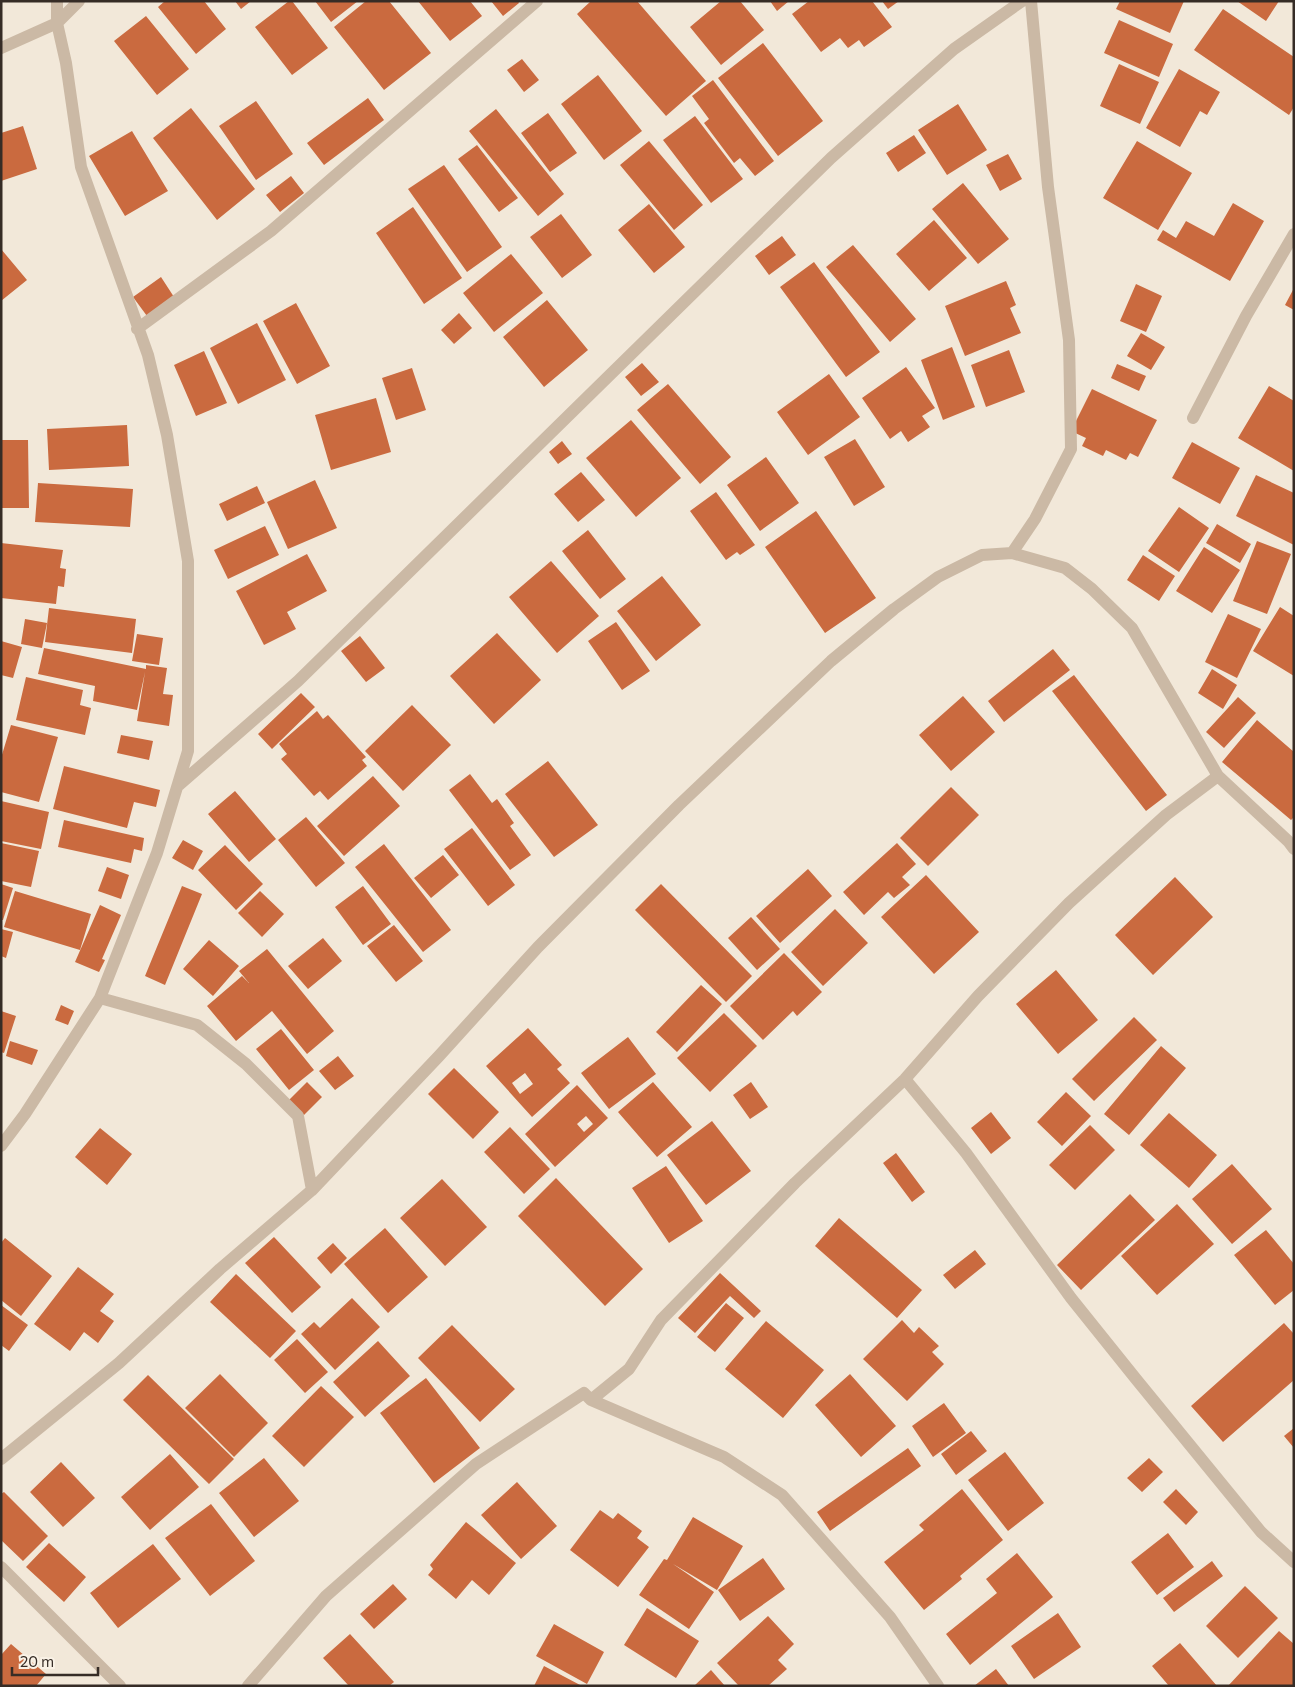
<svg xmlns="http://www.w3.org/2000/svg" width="1295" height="1687" font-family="Commissioner,sans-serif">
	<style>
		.building { fill: #ca6a3f; fill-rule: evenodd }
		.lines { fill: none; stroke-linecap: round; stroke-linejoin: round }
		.minor { stroke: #cbb9a5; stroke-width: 12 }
	</style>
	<rect width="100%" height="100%" fill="#f2e8d9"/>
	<path class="building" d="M165,1H204L226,29L196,54L158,7Z
		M235,1H251L241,9Z
		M289,1H292L328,48L292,75L255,27Z
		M315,1H358L331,22Z
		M366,1H389L431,53L384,90L334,27Z
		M418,1H470L482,16L450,41Z
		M491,1H518L519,3L503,16Z
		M591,1H637L706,81L666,116L577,14Z
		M721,1H740L764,30L721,65L690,27Z
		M770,1H789L777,11Z
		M809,1H872L892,27L864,47L859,40L848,48L840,38L821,52L792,14Z
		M882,1H899L888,9Z
		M1120,1H1184L1170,33L1116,9Z
		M1237,1H1279L1266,21Z
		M1223,9L1294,57V107L1289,115L1194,50Z
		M146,16L189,69L157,95L114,41Z
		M1119,20L1173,44L1159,77L1104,53Z
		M763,43L823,121L778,156L718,78Z
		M522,59L539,80L524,92L507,70Z
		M1119,64L1159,82L1140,124L1100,106Z
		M1179,69L1220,92L1207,115L1200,111L1180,147L1146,128Z
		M598,75L642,131L604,160L561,104Z
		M713,80L774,161L755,176L740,158L734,163L704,123L709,119L692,96Z
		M368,98L384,120L324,165L307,143Z
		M256,101L293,154L256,180L219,126Z
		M958,104L987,150L947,175L918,130Z
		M191,108L255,189L217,220L153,138Z
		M496,109L564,194L538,216L469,131Z
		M548,113L577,153L550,172L521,133Z
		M695,116L743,179L711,203L663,140Z
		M23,126L37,169L1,181V133Z
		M132,131L168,191L125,216L89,156Z
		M914,135L926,153L898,172L886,153Z
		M649,141L703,205L674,230L620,165Z
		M1137,141L1192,173L1158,230L1103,198Z
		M477,145L518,198L499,212L458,159Z
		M1008,154L1022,179L1000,191L986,165Z
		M444,165L502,247L467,272L408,189Z
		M291,176L304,193L280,212L266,195Z
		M963,183L1009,239L978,264L932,209Z
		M1233,203L1264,221L1230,281L1157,240L1163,230L1176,238L1186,221L1214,236Z
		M649,204L685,247L654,273L618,230Z
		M413,207L462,278L424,304L376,233Z
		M561,214L592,255L562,278L530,237Z
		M934,220L967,258L929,291L896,254Z
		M782,236L796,255L769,275L755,256Z
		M853,245L916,319L890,342L826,267Z
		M1,249L27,280L1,301Z
		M511,254L543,293L494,332L463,293Z
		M814,262L880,352L846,377L780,287Z
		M161,277L174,297L147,316L133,297Z
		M1006,281L1016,305L1010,308L1021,333L965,356L945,306Z
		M1136,284L1162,296L1146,332L1120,321Z
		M1294,288V310L1285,305Z
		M547,300L588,350L544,387L503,337Z
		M296,303L330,366L297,384L263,321Z
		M459,313L472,328L454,344L441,330Z
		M257,323L286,380L238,404L210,348Z
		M1141,333L1165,347L1151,370L1127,356Z
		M952,347L975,407L943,420L921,360Z
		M1009,350L1025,392L986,407L971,365Z
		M204,351L227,403L196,416L174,365Z
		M642,363L659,382L641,396L625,377Z
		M1117,364L1146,376L1139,391L1111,378Z
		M906,367L935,408L922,416L930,427L908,442L901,431L890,439L862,398Z
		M412,368L426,410L396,420L382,378Z
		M829,374L860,417L808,455L777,412Z
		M668,384L731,457L700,484L637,410Z
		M1269,386L1294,401V471L1238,438Z
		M1092,389L1157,420L1138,457L1130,453L1126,460L1106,450L1103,456L1082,446L1086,438L1071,431Z
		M376,398L391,452L331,470L315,415Z
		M631,420L681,478L636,517L586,458Z
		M127,425L129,466L49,470L47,429Z
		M855,439L885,487L854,506L824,457Z
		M1,440H28L29,508H1Z
		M562,441L572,454L558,464L549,452Z
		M1192,442L1240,468L1220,504L1172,478Z
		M766,457L799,503L760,531L727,485Z
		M581,472L605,500L578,522L554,494Z
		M1256,475L1294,493V545L1236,516Z
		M315,480L337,528L288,549L267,502Z
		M38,483L133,489L130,527L35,522Z
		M257,486L265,503L227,521L219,504Z
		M716,492L755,545L740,555L737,552L726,560L690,511Z
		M1179,507L1209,528L1179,572L1148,551Z
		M816,511L876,598L825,633L765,547Z
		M1217,524L1251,544L1240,563L1206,543Z
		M265,526L279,555L228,579L214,550Z
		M588,530L626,579L600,599L562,551Z
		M1257,541L1291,554L1267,614L1233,601Z
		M1,543L63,550L60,568L66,569L64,587L58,586L56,604L1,598Z
		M1204,547L1240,570L1212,613L1176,591Z
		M307,554L327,591L287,612L296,629L264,645L236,591Z
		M1143,555L1175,576L1159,601L1127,580Z
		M551,561L599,616L557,653L509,597Z
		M662,576L701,625L656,661L617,611Z
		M1280,607L1294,616V676L1253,651Z
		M49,608L136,619L132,653L45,642Z
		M1228,614L1261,629L1237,678L1205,662Z
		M25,619L47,623L42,648L21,644Z
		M616,622L650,671L622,690L588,641Z
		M497,633L541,680L494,724L450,676Z
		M137,634L163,638L159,665L132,661Z
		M360,636L385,668L366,682L341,651Z
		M1,641L22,647L13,678L1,675Z
		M44,648L146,669V665L167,668L163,694L173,695L169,726L137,721L145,672L137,710L93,701L95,686L38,674Z
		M1053,649L1070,670L1004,722L988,701Z
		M1212,669L1237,685L1223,709L1198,693Z
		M1074,675L1167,795L1146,811L1052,691Z
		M26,677L83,690L80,705L91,708L85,735L16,720Z
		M301,693L315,707L272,749L258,734Z
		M963,696L995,732L951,771L919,735Z
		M1238,697L1256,713L1224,748L1206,732Z
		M412,705L451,745L403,791L365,751Z
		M317,711L323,719L328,715L366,757L362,760L367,766L328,800L320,791L314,796L281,759L287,754L279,744Z
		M1257,720L1294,752V817L1291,820L1222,762Z
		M11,725L58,737L39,802L1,792V758Z
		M121,735L153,741L149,760L117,753Z
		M548,761L598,825L554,857L505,794Z
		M64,766L160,790L156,807L134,802L127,828L53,809Z
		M470,774L492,803L497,799L514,823L510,826L531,855L510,870L449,790Z
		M373,776L400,806L344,856L317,826Z
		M951,787L979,815L928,866L900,838Z
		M235,791L276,839L249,862L208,814Z
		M1,801L49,812L41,849L1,841Z
		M306,817L345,863L316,887L278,840Z
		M64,820L144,838L142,851L134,849L131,863L58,847Z
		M472,828L515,885L488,906L444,849Z
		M183,840L203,851L193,870L172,858Z
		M1,843L39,851L31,887L1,881Z
		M897,843L916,864L902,877L910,885L894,898L888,892L864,915L843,892Z
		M384,844L451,930L423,952L355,867Z
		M225,845L263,884L236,910L198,870Z
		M443,855L459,875L431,898L414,878Z
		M107,867L129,875L121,899L98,891Z
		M808,869L832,896L780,943L756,916Z
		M926,875L979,932L934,974L881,917Z
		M1175,877L1213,917L1153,975L1115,935Z
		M1,884L13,888L3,920H1Z
		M661,884L752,976L726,1002L635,910Z
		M182,886L202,894L165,985L145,976Z
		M363,886L391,924L363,945L335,907Z
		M15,891L91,914L80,950L4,927Z
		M260,891L284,914L262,937L238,913Z
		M100,905L121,915L102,959L105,960L99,972L75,962Z
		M835,909L868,943L823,986L791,952Z
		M751,917L780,949L757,970L728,938Z
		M394,925L423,961L396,982L367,946Z
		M1,929L13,932L6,958L1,956Z
		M323,938L342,961L308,989L288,966Z
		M209,940L239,966L213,996L183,969Z
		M267,949L334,1031L307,1054L272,1011L236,1041L207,1006L242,976L249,983L239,971Z
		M784,953L822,992L797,1016L793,1011L763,1040L730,1006Z
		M1056,970L1098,1020L1058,1054L1016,1004Z
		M701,985L722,1004L677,1052L656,1032Z
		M61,1005L74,1011L68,1025L55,1020Z
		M1,1011L16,1016L4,1053L1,1052Z
		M724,1013L757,1046L710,1092L677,1058Z
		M1134,1017L1157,1040L1094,1101L1072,1079Z
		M528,1028L562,1065L557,1069L570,1083L532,1117L486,1066ZM525,1073L533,1084L520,1094L512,1083Z
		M281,1029L314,1070L289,1090L256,1049Z
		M628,1037L656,1074L609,1109L581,1073Z
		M10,1041L38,1050L32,1065L6,1056Z
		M1161,1046L1186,1068L1129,1135L1104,1114Z
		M338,1056L354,1076L335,1090L319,1071Z
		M454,1068L499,1112L473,1139L428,1094Z
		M307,1082L322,1097L304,1115L289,1100Z
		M653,1082L692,1127L657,1157L618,1112Z
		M751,1082L768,1107L750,1119L733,1095Z
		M577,1085L608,1118L555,1167L525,1134ZM586,1116L593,1124L584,1132L577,1124Z
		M1066,1092L1091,1116L1062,1146L1037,1122Z
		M991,1112L1011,1138L991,1154L971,1128Z
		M1169,1113L1217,1155L1189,1188L1140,1145Z
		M712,1121L751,1171L706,1205L667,1155Z
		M1090,1125L1115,1150L1075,1190L1049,1165Z
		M510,1127L550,1169L524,1194L484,1152Z
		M100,1128L132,1154L107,1185L75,1157Z
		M896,1153L925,1192L912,1202L883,1163Z
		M1232,1164L1272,1209L1232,1244L1192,1199Z
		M666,1166L703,1221L669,1243L632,1188Z
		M556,1178L643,1269L605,1306L518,1216Z
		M442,1179L487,1227L445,1266L400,1218Z
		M1130,1194L1155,1220L1081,1290L1057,1265Z
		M1177,1204L1214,1244L1157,1295L1121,1256Z
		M839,1218L922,1290L897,1318L815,1246Z
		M385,1228L428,1277L388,1313L344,1264Z
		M1266,1230L1294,1264V1290L1275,1305L1234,1255Z
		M274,1237L321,1287L292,1313L245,1263Z
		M5,1238L52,1276L21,1316L1,1300V1243Z
		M333,1243L347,1258L331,1274L317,1258Z
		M975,1250L986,1264L955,1289L943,1275Z
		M78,1267L114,1294L100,1311L114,1321L98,1343L84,1332L70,1351L34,1324Z
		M720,1273L761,1311L754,1318L730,1296L695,1333L678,1318Z
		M236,1274L296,1331L270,1358L210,1302Z
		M352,1298L380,1327L335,1370L301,1334L314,1322L320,1328Z
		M726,1303L744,1318L715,1352L697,1337Z
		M1,1305L28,1325L9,1351L1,1345Z
		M902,1320L914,1333L919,1327L939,1346L932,1352L944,1364L907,1401L863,1359Z
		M766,1321L824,1370L783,1418L725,1369Z
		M1284,1323L1294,1334V1380L1223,1442L1191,1406Z
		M452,1325L515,1389L480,1422L418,1358Z
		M297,1339L328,1372L305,1393L274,1360Z
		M378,1341L410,1376L365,1417L333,1382Z
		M220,1374L268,1423L234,1457L185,1408Z
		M850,1374L896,1426L861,1457L815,1405Z
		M148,1375L234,1459L209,1484L123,1400Z
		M426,1378L480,1448L434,1483L380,1413Z
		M321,1386L354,1417L304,1467L272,1436Z
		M944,1403L966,1433L933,1457L912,1426Z
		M1294,1428V1448L1284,1436Z
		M971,1431L987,1451L956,1475L941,1454Z
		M908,1448L921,1466L830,1531L817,1512Z
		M1005,1452L1044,1503L1008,1531L968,1480Z
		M170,1454L199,1487L150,1530L121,1497Z
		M264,1458L299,1501L254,1537L219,1493Z
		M1149,1458L1163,1472L1142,1492L1127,1478Z
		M61,1462L95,1498L63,1527L30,1492Z
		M517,1482L557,1526L521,1559L481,1515Z
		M962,1489L1003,1540L960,1576L962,1579L924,1610L884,1562L924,1530L919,1525Z
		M1176,1489L1198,1512L1186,1525L1163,1502Z
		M4,1492L48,1536L23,1561L1,1540V1494Z
		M211,1504L255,1561L210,1596L165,1538Z
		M600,1510L613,1519L618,1513L642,1531L637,1538L649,1547L618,1587L570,1550Z
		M693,1517L743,1546L717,1590L673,1564L714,1592L689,1629L639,1595L664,1559L667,1560Z
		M466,1522L516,1563L489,1595L472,1580L456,1599L428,1575L433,1569L430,1565Z
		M1168,1533L1194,1567L1157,1595L1131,1562Z
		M49,1543L86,1577L64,1602L26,1567Z
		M153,1544L181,1579L118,1628L90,1593Z
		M1017,1553L1053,1597L970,1665L946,1634L997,1593L986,1579Z
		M763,1558L785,1589L740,1621L718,1590Z
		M1212,1561L1223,1576L1174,1612L1163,1598Z
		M393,1584L407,1599L374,1629L360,1614Z
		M1245,1586L1278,1618L1238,1658L1206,1626Z
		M647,1608L699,1641L676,1678L624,1645Z
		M1058,1613L1081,1647L1034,1679L1011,1646Z
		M768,1616L794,1644L778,1660L787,1669L768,1686H739L717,1663Z
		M554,1624L604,1652L587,1684L536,1656Z
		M1279,1631L1294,1644V1686H1228Z
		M350,1634L394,1682L389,1686H349L323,1658Z
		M1180,1643L1217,1686H1169L1152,1666Z
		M11,1644L46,1674L36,1686H1V1655Z
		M544,1666L582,1686H534Z
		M996,1669L1009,1686H974Z
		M711,1670L725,1686H694Z"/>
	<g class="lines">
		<path class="minor" d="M1,48L57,23L79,1
			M137,329L271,231L537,1
			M1193,418L1246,316L1294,234
			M1012,553L1035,519L1071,449L1069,340L1048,187L1031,1
			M179,785L298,681L831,158L954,49L1022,1
			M100,998L197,1025L246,1064L298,1116L312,1190
			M905,1079L966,1153L1071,1298L1136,1379L1261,1532L1294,1562
			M1,1146L25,1114L100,998L157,853L188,751V561L167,435L148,355L81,167L66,63L57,23V1
			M591,1400L724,1457L782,1495L890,1617L938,1686
			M1,1459L119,1363L220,1269L312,1190L439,1056L538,947L679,805L831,661L894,609L938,577L982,555L1012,553L1065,568L1092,589L1132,628L1218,776L1288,841L1294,849
			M1,1567L120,1686
			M248,1686L326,1596L476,1464L584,1393L591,1400L629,1369L661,1320L795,1183L905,1079L978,996L1069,903L1166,815L1218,776"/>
	</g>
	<rect width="1295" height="1687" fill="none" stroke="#362c26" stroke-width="5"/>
	<path d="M12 1667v8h86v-8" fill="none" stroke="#362c26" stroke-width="2.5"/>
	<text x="20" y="1667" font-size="15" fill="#362c26" stroke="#faf2e6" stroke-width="4" paint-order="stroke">20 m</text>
</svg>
